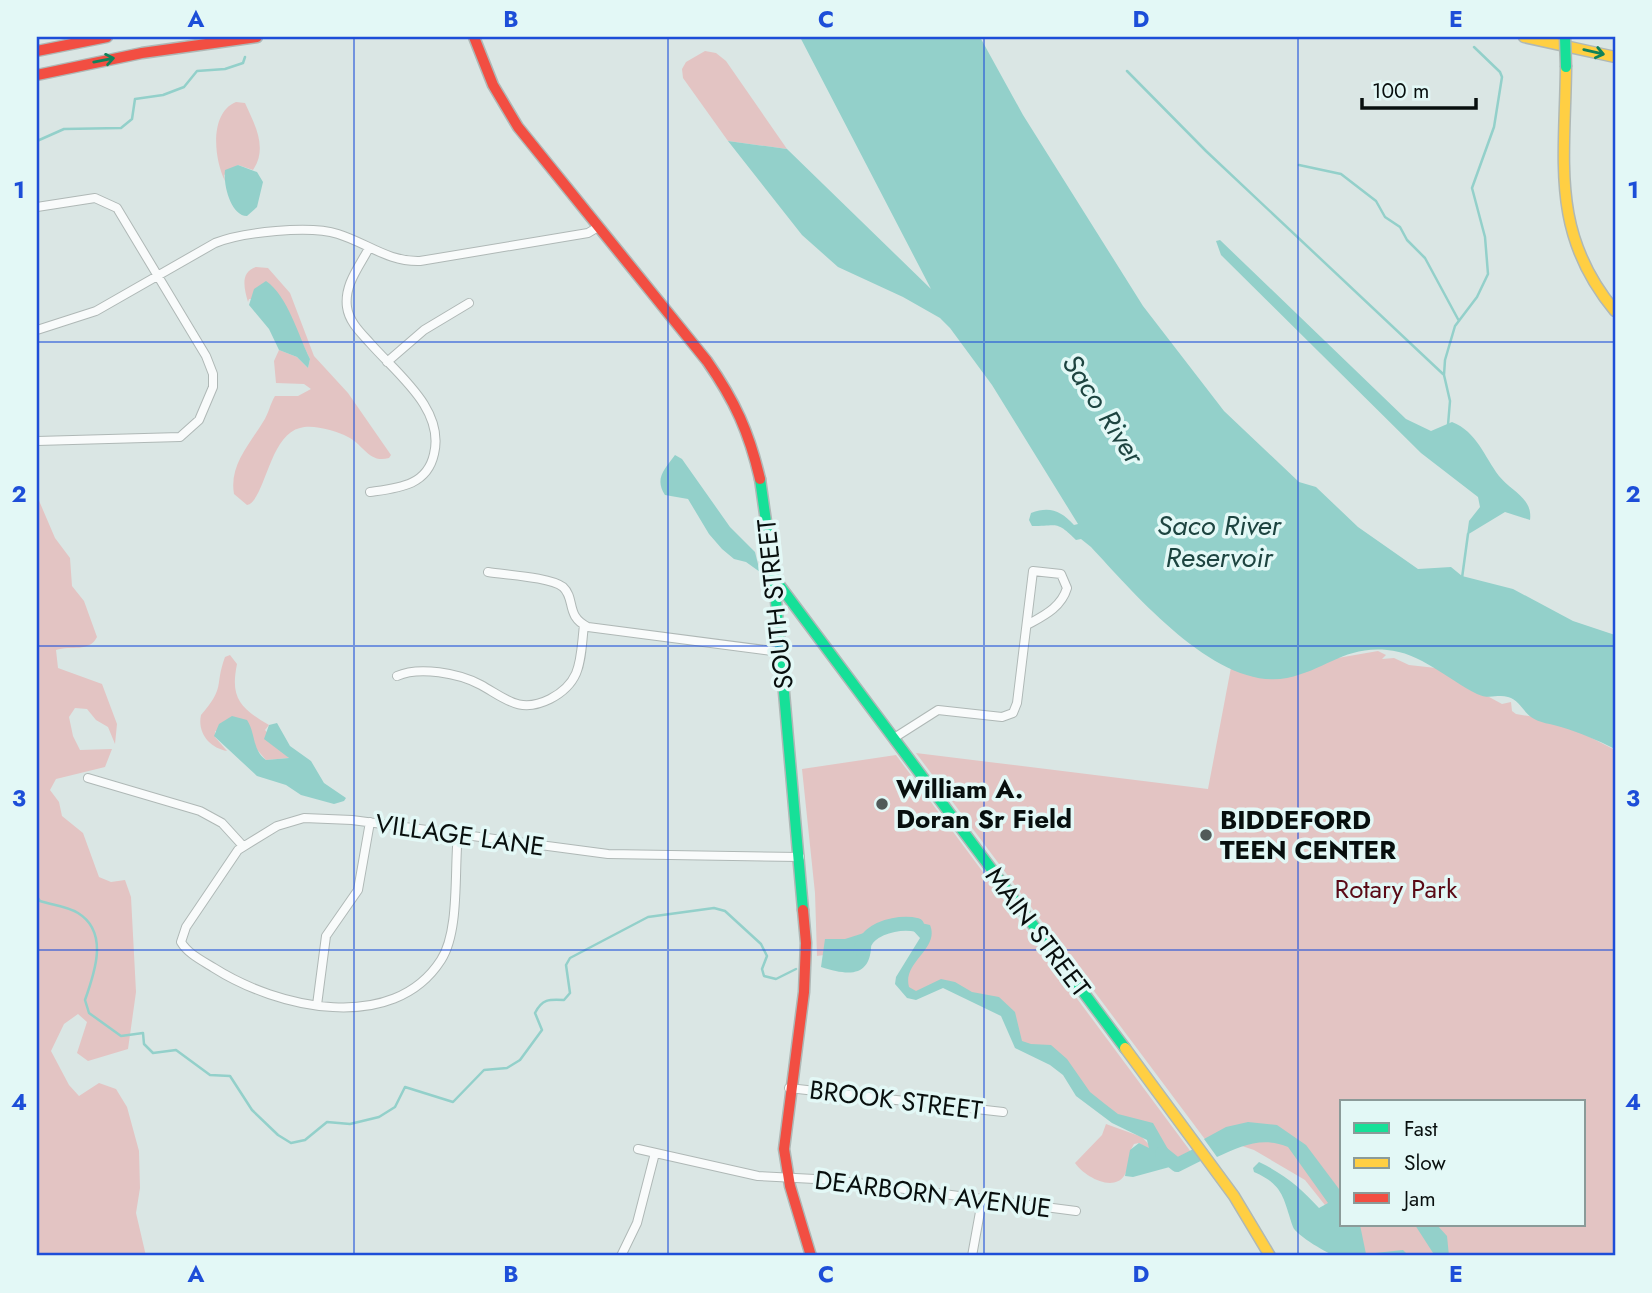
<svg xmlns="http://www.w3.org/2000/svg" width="1652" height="1293" font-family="Jost,sans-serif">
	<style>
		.green { fill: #e3c4c3; fill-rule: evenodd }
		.water { fill: #93d0ca }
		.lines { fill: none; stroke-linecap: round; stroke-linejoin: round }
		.stream { stroke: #93d0ca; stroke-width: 2.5 }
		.river { stroke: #93d0ca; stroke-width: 14 }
		.street-casing { stroke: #afb8b6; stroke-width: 10 }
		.fast-casing { stroke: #afb8b6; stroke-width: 13 }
		.slow-casing { stroke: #afb8b6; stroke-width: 13 }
		.jam-casing { stroke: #afb8b6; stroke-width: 13 }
		.street { stroke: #f9fbfb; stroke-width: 8 }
		.fast { stroke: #16e098; stroke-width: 10 }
		.slow { stroke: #ffcf43; stroke-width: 10 }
		.jam { stroke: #f24e42; stroke-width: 10 }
		.fast-bridge-casing { stroke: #afb8b6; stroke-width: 13; stroke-linecap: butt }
		.fast-bridge { stroke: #16e098; stroke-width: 10 }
		.oneway { stroke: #10825a }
		.grid { fill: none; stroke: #1d4ed8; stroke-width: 2; stroke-opacity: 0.55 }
		.poi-dot { fill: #525a59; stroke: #e3f8f6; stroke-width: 2.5 }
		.labels { text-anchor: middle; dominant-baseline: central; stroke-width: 7; stroke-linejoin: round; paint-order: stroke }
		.street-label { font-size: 26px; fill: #080f0e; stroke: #e3f8f6 }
		.poi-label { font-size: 26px; font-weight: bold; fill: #080f0e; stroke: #e3f8f6; text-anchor: start }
		.park-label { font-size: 26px; fill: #5a0a16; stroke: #e3f8f6 }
		.water-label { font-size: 28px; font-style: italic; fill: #1d4440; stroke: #e3f8f6 }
		.neatline { fill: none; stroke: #1d4ed8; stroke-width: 2.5 }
		.grid-label { font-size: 23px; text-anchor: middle; font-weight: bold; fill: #1d4ed8 }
	</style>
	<rect width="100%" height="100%" fill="#dae6e4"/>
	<path class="green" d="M705,51L716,53L726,61L787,149L728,141L683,78L682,69L686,62Z
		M236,102L245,103C255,125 268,148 253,170L238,165L224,175L225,181C214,159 209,113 236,102Z
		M256,267L268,268L290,293L314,356L348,393L391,455L389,458C369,464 363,444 348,437C336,431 313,424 300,428C269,435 265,501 247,505L234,494C229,466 249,445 263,422C269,413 270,404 275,396H298L311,389L304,384L276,383L274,361L279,350L297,357L308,368L310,359L281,299H249L248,302C244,288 240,272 256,267Z
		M37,496L55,538L70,558L72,586L84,601L97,637C89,653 71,645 56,650L58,668L102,684L117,724L115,744L108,727L96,720L87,709L75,708L69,717L73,736L80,750L112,749L105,767L56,779L50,790L59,802L62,816L83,833L99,877L111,882L125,880L131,897L136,992L128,1049L88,1061L77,1053L87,1022L78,1014L64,1024L51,1051L69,1085L79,1096L99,1083L116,1089L127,1107L139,1151L140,1188L136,1213L146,1256H37Z
		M1378,651L1386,655L1382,659L1394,658L1409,665L1436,668L1502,704L1511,702L1512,711L1516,714L1559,721L1615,750V1256H1356L1348,1234L1305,1180L1254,1150L1224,1140L1210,1146L916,753L1208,789L1233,657L1326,660ZM1342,1102H1584V1225H1342Z
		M230,655L237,664C230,698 240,708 269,725L265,730L289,758L266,760L254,746L215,731V737L227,751C210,748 197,733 201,715C226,686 214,687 225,657Z
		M896,755L1194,1156L1185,1154V1159L1175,1163L1155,1142L1107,1112L1061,1063L1023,1047L1012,1018L948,985L914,995L902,985L921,943L919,925H882L869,929L858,950L817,956L815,893L802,769Z
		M1106,1124L1142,1137L1150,1146L1149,1149L1139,1143L1134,1144C1127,1154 1130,1168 1124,1176C1112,1193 1083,1175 1075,1163L1102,1135Z"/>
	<path class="water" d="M800,37H980L1023,115L1143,306L1224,411L1299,482L1316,487L1358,527L1418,569L1451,567L1462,576L1513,589L1573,621L1615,635V749C1597,740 1581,733 1561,727C1552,724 1539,723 1531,717C1523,711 1519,700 1508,697C1497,694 1489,700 1477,694C1449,680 1419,652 1387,650C1344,646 1326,670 1287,678C1217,692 1134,593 1091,547L1081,539L1076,540C1056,520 1058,526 1032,526L1029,520L1031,513C1050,506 1061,511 1074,525L1078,524L992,385L950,328L940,318L903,297L838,267L802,235L728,141L787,149L931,289Z
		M238,165L257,172L263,182L257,207L247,216C231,216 223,185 225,170Z
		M1220,240L1406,419L1431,431L1452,422C1477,432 1484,456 1499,476C1511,491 1533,498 1530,520L1505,512L1467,535L1469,521L1480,507L1478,497L1421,453L1221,255L1216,241Z
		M266,281C288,296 298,335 310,359L308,368L297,357L279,350L269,329L249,305L254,289Z
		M675,455L682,459L730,527L755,552L760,572L746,562L734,559L722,549L709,534L688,499L665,495C654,478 665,469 675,455Z
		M232,716L247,720C256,734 252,750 266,760L289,758L264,739L269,725L277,723L290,746L311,761L324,783L346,798L344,801L334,804L301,795L286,785L257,776L214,736L219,724Z
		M907,920L930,925C940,949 902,962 909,987L916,991L941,979L955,982L972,992L999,997L1015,1012L1022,1041L1031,1044L1051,1045L1067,1059L1090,1092L1105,1104L1118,1114L1153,1123L1177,1165L1133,1177L1125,1176L1130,1150L1139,1143L1149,1148L1147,1140L1112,1123L1076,1096L1063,1075L1050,1065L1015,1048L1001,1016L943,988L916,1000L907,998L895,984L896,977L920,938L909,926L897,923Z
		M867,932L871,934C874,975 855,978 821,967L825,939H845Z
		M1248,1122L1277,1125L1306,1145L1342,1193V1225H1360L1366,1254L1403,1250L1409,1256C1386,1256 1360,1259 1337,1256C1329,1255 1296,1235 1293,1227C1283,1198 1284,1185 1254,1172L1253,1168L1259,1162C1284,1174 1301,1188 1319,1208L1328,1203L1288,1147C1262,1136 1241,1146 1217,1157L1204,1139L1226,1127Z
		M1415,1225H1437L1447,1236L1449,1256H1435Z"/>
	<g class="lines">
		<path class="stream" d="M1127,71L1206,151L1443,374
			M37,141L64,129L121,128L132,119L135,99L163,95L184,87L197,71L225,69L243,63L245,57
			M1299,165L1341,174L1376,201L1385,217L1400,227L1407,240L1425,258L1459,321
			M1448,425L1450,401L1444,375L1445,360L1455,326L1477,297L1488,274L1485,237L1472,188L1494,127L1502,77L1500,72L1474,47
			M1462,578L1468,534
			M37,897L40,901C52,905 67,906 78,913C109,932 95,972 85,1000L89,1013L121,1036L143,1033L144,1044L153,1053L176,1050L210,1075L230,1076L252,1110L278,1135L291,1143L305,1140L327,1122L350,1124L379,1117L395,1107L405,1087L453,1102L484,1070L507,1068L520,1060L542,1030L535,1013C542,999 549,999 564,1000L570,993L566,965L570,958L648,917L714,908L725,911L761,944L767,956L762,969L764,976L776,979L796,969"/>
		<path class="river" d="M860,949C864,945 866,939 871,935C883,925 903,922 917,925
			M1162,1153L1177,1165L1197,1155"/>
		<g class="street-casing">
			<path id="street" d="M37,207L95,198L117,208L206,356L213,374V387L199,420L180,437L37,441
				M369,248C359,267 344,285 347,307C349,322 361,333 370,343C397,374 445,409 434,454C427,486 398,488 370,492
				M37,330L96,311L215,243C242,232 310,225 338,234C367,243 388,262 420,261L588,233L598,227
				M387,362L424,330L469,303
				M488,572C506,575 550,577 563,587C576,599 565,616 588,627L780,652
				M397,676C419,666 459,673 481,685C506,699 520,714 550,699C583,682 580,659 584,625
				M894,738L938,710L1002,717L1013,713L1017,703L1033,571L1061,574L1067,588C1061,608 1043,616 1027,625
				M88,778L200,811L222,823L243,846
				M458,834C454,869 460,931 441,960C393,1035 277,1008 214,968C203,961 188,954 181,942L186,927L238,850L277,826L304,818L352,820L608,854L800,857
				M317,1005L326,936L358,890L370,822
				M789,1088L1003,1112
				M638,1149L758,1176L834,1180L1076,1211
				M621,1256L637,1223L655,1153
				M972,1256L982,1201"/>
		</g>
		<g class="fast-casing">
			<path id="fast" d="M760,479L774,578L803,910
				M774,578L1125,1048"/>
		</g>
		<g class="slow-casing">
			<path id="slow" d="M1524,37L1615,57
				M1566,67C1565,162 1550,233 1615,311
				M1125,1048L1234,1196L1270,1256"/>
		</g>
		<g class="jam-casing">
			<path id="jam" d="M474,37L493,85L518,127L707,361C735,401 749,432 760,479
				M37,51L107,37
				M37,75L142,53L257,37
				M803,910L806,943L804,992L784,1149L790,1186L811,1256"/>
		</g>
		<use href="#street" class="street"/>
		<use href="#fast" class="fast"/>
		<use href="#slow" class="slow"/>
		<use href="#jam" class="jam"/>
		<g class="fast-bridge-casing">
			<path id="fast-bridge" d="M1565,37L1566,67"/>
		</g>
		<use href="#fast-bridge" class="fast-bridge"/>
	</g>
	<defs><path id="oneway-shaft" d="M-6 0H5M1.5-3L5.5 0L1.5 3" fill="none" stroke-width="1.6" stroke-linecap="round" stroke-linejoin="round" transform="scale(1.75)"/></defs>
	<g class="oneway">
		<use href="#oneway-shaft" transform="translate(1594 52) rotate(13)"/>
		<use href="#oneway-shaft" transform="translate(104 60) rotate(-11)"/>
	</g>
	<path class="grid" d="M354,37V1256M668,37V1256M984,37V1256M1298,37V1256M37,342H1615M37,646H1615M37,950H1615"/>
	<g class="poi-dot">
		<circle cx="882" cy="804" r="7"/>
		<circle cx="1206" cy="835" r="7"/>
	</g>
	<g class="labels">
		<g class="street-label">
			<text transform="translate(775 604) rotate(-96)">SOUTH STREET</text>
			<text transform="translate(460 835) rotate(8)">VILLAGE LANE</text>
			<text transform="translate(1038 932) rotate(53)">MAIN STREET</text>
			<text transform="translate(896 1100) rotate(7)">BROOK STREET</text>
			<text transform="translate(933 1194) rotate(7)">DEARBORN AVENUE</text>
		</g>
		<g class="poi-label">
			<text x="896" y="789">William A.<tspan x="896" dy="30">Doran Sr Field</tspan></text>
			<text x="1220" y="820">BIDDEFORD<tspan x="1220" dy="30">TEEN CENTER</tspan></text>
		</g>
		<g class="park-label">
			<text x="1396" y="889">Rotary Park</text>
		</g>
		<g class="water-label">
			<text transform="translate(1103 409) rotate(57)">Saco River</text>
			<text x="1219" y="525">Saco River<tspan x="1219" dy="32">Reservoir</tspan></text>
		</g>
	</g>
	<rect width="1652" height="1293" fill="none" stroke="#e3f8f6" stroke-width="77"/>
	<rect x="1340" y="1100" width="245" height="126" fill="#e3f8f6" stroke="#8b9b99" stroke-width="2"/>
	<rect x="1354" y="1123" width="35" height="10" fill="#16e098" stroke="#8b9b99" stroke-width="2"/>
	<text x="1404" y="1136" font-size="21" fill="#080f0e">Fast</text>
	<rect x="1354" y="1158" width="35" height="10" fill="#ffcf43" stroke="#8b9b99" stroke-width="2"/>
	<text x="1404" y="1170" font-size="21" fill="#080f0e">Slow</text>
	<rect x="1354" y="1193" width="35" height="10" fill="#f24e42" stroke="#8b9b99" stroke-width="2"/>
	<text x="1404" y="1206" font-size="21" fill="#080f0e">Jam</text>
	<path d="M1362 98v10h114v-10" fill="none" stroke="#080f0e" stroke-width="3.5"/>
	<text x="1372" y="98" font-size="21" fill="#080f0e" stroke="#e3f8f6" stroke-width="5" paint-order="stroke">100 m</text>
	<rect x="38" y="38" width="1576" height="1216" class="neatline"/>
	<g class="grid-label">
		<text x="196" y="27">A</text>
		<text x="511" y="27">B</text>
		<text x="826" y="27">C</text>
		<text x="1141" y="27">D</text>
		<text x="1456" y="27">E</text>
		<text x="19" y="198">1</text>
		<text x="1633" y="198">1</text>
		<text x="19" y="502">2</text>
		<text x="1633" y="502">2</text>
		<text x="19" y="806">3</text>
		<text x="1633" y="806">3</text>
		<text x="19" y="1110">4</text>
		<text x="1633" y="1110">4</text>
		<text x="196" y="1282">A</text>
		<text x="511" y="1282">B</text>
		<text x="826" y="1282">C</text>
		<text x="1141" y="1282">D</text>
		<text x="1456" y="1282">E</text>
	</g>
</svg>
